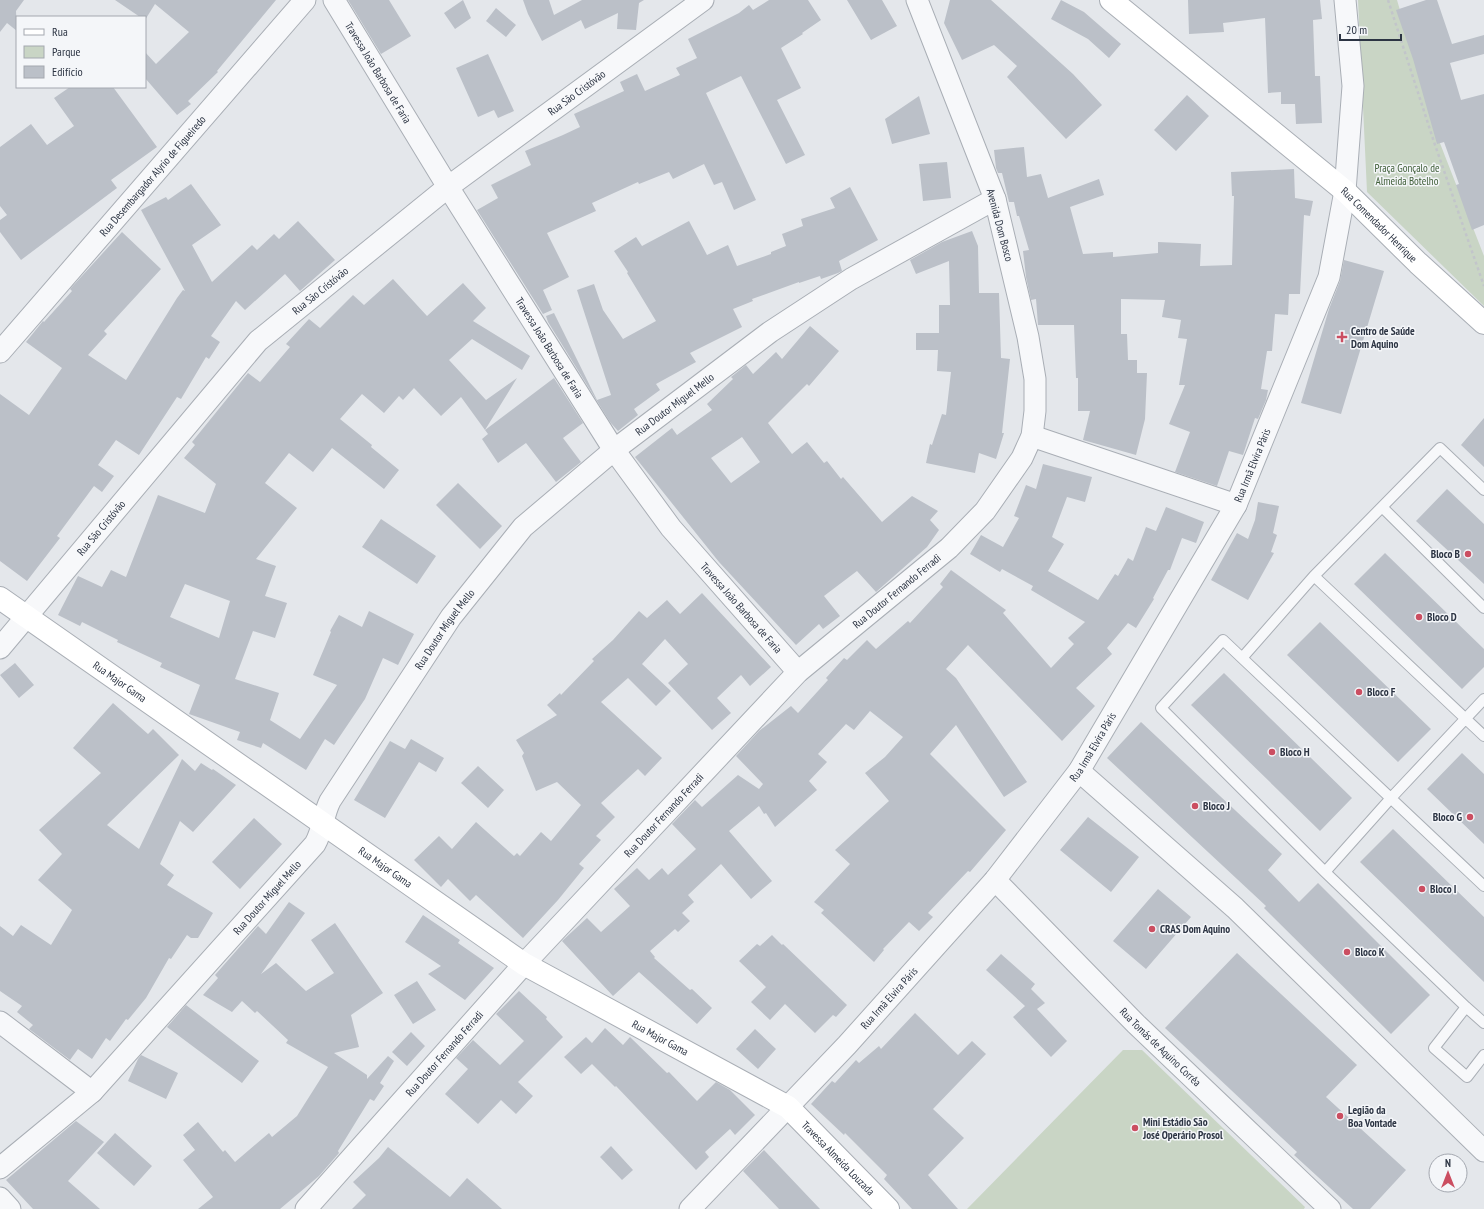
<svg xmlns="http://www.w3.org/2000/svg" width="1484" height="1209" font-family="'PT Sans Narrow',sans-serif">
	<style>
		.green { fill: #c9d5c5 }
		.building { fill: #bbc0c8; fill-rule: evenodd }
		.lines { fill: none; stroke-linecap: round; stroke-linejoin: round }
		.lane-casing { stroke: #a9aeb5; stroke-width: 12 }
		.street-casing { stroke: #a9aeb5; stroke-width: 23 }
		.secondary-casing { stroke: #a9aeb5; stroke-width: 24 }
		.path { stroke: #c2c5ca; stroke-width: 2.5; stroke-dasharray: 3 3; stroke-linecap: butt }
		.lane { stroke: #f7f8fa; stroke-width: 10 }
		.street { stroke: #f7f8fa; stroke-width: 21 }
		.secondary { stroke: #fff; stroke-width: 22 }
		.poi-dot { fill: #cb4e61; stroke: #f4f6f9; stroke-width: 1.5 }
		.labels { text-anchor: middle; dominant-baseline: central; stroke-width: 3; stroke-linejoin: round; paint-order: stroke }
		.street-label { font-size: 11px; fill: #2c3443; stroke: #f4f6f9 }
		.park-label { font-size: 11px; fill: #405f39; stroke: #f4f6f9 }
		.poi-label { font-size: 11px; font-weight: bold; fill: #2c3443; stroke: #f4f6f9; text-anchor: start }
	</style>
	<rect width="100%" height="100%" fill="#e4e7eb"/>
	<path class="green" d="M1358,0H1397L1436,133L1484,256V306L1367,192Z
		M1123,1050H1142L1305,1207L1304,1209H967Z"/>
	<path class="building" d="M0,0H24L16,11L17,31L7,23L0,32Z
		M115,0H276L217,71L218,72L188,101L191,104L177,115L145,78V52L156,64L189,32L155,4L145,20V17H140Z
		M348,0H389L411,36L381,54Z
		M463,0L471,18L455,29L444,13Z
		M523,0H549L554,15L582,0H644L639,3L636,30L617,29L618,13L585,29L581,20L542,41L528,14Z
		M769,0H808L821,20L802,33L803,34L781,48L801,88L777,100L805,155L786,164L741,76L706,93L756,200L734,210L722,182L714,185L704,164L673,179L669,172L639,184L638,182L592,203L596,211L547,233L569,277L543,290L552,310L543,314L477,210L498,198L491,185L531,165L525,151L563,135L580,127L574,114L624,91L620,82L637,74L645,91L680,75L676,68L697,58L688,39L739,13L749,5L753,10Z
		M847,0H882L897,26L871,40Z
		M950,0H991L1073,74L1102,105L1066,139L1007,77L1017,66L994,45L962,60L944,23Z
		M1061,0L1084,12L1121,44L1109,58L1088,39L1051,19Z
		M1188,0H1320L1322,19L1313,20L1315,76H1320L1322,123L1296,124L1295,104H1281V92L1268,93L1265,18L1223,23L1224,32L1189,34Z
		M1426,0H1437L1452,44L1484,35V54L1450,63L1461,100L1484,94V225L1472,230L1456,185L1459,184L1444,142L1437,144L1413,59L1396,10Z
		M496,8L516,25L506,37L486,21Z
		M488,54L514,111L498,118L494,110L478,117L456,68Z
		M70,87H113L157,147L111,180L117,188L21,260L0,232V220L7,215L0,206V147L31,124L47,145L74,126L54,98Z
		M1187,95L1209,116L1176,151L1154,130Z
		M919,96L930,134L892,144L885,119Z
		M1024,147L1027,177L1041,174L1048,198L1099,179L1104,195L1070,207L1083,254L1113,252V257L1158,253V242L1201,244L1200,266L1232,265L1234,196H1232L1231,172L1294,169L1295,198L1313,201L1310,216L1304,215L1300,294H1289L1288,315L1275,314L1272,351H1267L1261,389L1268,390L1266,400L1258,419L1255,418L1243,455L1229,451L1217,486L1175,472L1190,432L1169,424L1185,385H1179L1187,339L1178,338L1181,320L1162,317L1165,300L1121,299V334H1127L1128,360H1137V373H1147L1145,419L1136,455L1083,440L1090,411H1078V378H1076L1074,325H1038L1036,299L1031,300L1026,277L1023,251L1029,250L1019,216H1017L1014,202H1009L1002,173H998L996,168L994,150Z
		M947,162L951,198L923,201L919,164Z
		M191,184L221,225L192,245L212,282L252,245L257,250L274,234L279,239L298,221L335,260L300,291L285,274L245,310L236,301L211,336L220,342L209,359L206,357L181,399L177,397L139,455L116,440L98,465L114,476L102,492L94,486L57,536L60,538L27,581L0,561V394L29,415L62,368L26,342L43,321L44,322L72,291L70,289L122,232L161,269L104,331L107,334L88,355L126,380L177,298L183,290L185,291L141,210L166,197L168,200Z
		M850,187L878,240L839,261L842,271L838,273L821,279L820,276L799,283V282L752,299L753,301L733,309L742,327L690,353L696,362L656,384L660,390L634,409L638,415L618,431L610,422L548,322L546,316L554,313L597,400L611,395L577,290L594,284L603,310L623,339L656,321L627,273L628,272L614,251L636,237L642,246L689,221L707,255L728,245L737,266L771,254V252L786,246L782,234L803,226L801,219L835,208L830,198Z
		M972,231L978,246L979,293H999L1001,358L1010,359L1002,433H1004L996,459L979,453L975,473L926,463L930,444L932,445L942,414L946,415L951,372L937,371L938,350H916V333H939V305H950L949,261L916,274L910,260L942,242Z
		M1344,260L1384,271L1341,414L1301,403L1329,309L1340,281Z
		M393,279L427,316L463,283L486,308L473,321L530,356L522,370L472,339L449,360L486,400L517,378L485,430L461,397L441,416L414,388L403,400L399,396L384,413L362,394L340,419L372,445L371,447L399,470L384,489L332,448L313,472L289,453L265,483L297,508L256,559L276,566L265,596L287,603L275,638L253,631L235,679L279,693L270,720L300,739L337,685L313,675L331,632L330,631L339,615L362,627L369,611L414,634L398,665L383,658L365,699L334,745L325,739L306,770L263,743L261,748L237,740L240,732L189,714L200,685L160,667L162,663L117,642L118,640L82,622L80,626L58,615L78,576L102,587L111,570L126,577L158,495L205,513L216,484L184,458L195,445L192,442L248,373L260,382L290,347L286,344L309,319L320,328L353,295L364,305ZM185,584L230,601L219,638L170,617Z
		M810,326L839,351L809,386L807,384L768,423L792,454L807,442L824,463L827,461L841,479L843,477L882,522L912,496L938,511L930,520L939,530L927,547L876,592L857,571L824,596L840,616L823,629L819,624L796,645L719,562L635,457L672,428L677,435L712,410L707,404L733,379L731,377L746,365L753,374L776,352L782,359ZM742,437L760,462L731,483L711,458Z
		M554,378L583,423L563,438L581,462L556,482L526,443L498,463L482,439L488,434L485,430Z
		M1484,418V467L1461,445Z
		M1043,464L1092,477L1085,502L1067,497L1052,537L1064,544L1048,571L1098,600L1115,574L1118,576L1128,558L1133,561L1146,527L1156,531L1166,507L1204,522L1196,543L1182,538L1170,570H1168L1153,598L1154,599L1136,628L1128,623L1107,648L1112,654L1076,688L1095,706L1062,741L968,645L946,669L956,678L1027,782L1004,797L956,725L930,754L1006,830L970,872L968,871L928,913L933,917L919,931L909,922L883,949L884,950L874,962L821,913L824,910L814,902L850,864L835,850L889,801L865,773L885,757L903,737L870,711L854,730L846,724L818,754L827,762L809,781L817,790L775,827L766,813L764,814L759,806L729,831L772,881L751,899L721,864L688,895L694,902L682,913L690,921L678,932L675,929L650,951L655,957L654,958L690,990L692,989L712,1008L697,1024L639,972L613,996L562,941L587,918L601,932L630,906L614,889L637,868L649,880L662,868L668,875L696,849L672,824L695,800L702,807L738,775L759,789L763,784L736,756L759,731L791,706L798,713L828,680L826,678L844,658L847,660L867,640L876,649L908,621L910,623L943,587L940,584L951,570L1006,610L1003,613L1051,668L1074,644L1068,638L1085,622L1031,590L1033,586L1002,569L1000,572L970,554L981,535L1003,547L1019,518L1014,516L1026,485L1036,489Z
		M458,483L502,526L480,549L436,505Z
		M1447,489L1484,524V584L1416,521Z
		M1258,502L1279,506L1273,533L1277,535L1271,552L1274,553L1248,600L1211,580L1237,533L1248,539L1255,520Z
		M381,519L436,556L417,584L362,547Z
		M1385,553L1484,649V667L1462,689L1354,584Z
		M702,593L771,667L750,686L741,675L717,698L731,713L712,730L668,683L688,664L665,639L642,664L671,691L656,706L628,678L601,702L662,758L645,776L638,769L601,803L615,817L596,836L601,840L579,864L584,868L558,900L523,938L476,895L470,901L448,879L441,887L414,860L439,836L452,849L476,822L514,856L517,853L520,856L541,832L551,841L581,805L557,782L536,791L522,756L524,753L516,740L557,715L547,705L560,693L561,695L594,661L592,659L613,640L639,611L647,618L667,600L680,614Z
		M1320,622L1431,729L1398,762L1287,655Z
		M15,663L34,685L19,698L0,675Z
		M1224,673L1352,798L1320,831L1191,705Z
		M113,703L148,734L153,729L179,755L107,825L139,849L182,759L195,771L201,763L212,770L213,769L236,785L193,832L180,821L160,864L174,875L167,885L213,913L198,938H191L187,935L171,959L169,958L146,998L128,1020L126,1019L110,1041L106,1038L92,1059L78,1049L70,1060L29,1029L33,1025L17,1012L22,1006L0,991V926L13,936L21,925L51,945L72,910L38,880L62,854L39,830L101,773L73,748Z
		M1141,722L1282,854L1268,870L1299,902L1318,883L1430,995L1391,1034L1264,908L1266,906L1107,758Z
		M411,739L444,758L436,772L419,762L385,818L354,800L390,741L405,749Z
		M1462,753L1484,774V844L1427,789Z
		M478,766L504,790L488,808L461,783Z
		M1088,817L1139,857L1111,892L1060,850Z
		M254,818L282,844L240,889L212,862Z
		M1393,829L1484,917V982L1360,862Z
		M1158,889L1191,917L1146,969L1113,941Z
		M289,902L305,913L261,974L276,963L306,991L334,973L311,940L335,923L383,993L351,1015L359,1047L334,1053L367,1075V1079L388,1056L394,1061L380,1083L384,1086L374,1101L370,1099L338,1151L339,1153L319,1176L280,1209H198L213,1197L183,1160L195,1150L183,1135L198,1122L223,1152L225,1150L235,1162L269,1133L272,1137L297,1116L328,1067L286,1043L288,1040L257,1011L255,1013L242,1001L232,1012L203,995L218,978L215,975L258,926L266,934Z
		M423,915L460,940L458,943L494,968L465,1000L428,974L441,966L405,942Z
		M772,935L782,945L783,944L847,1005L836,1017L833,1015L815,1033L785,1004L770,1020L751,1002L766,987L739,961L757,944L760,946Z
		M1237,953L1357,1065L1326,1097L1406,1170L1370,1209H1353L1294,1155L1297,1152L1165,1028Z
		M1001,954L1035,984L1031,989L1045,1003L1037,1009L1067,1041L1051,1057L1013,1017L1025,1006L986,970Z
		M417,981L436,1010L413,1024L394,995Z
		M519,991L547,1017L546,1019L563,1037L518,1082L533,1096L516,1114L501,1100L478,1124L445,1094L468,1069L456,1058L473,1040L500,1065L524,1041L496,1014Z
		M186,1005L259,1061L242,1083L167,1027Z
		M915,1013L958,1055L972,1041L986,1054L933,1109L964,1138L928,1175L958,1209H912L884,1179L887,1175L845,1133L844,1135L811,1104L832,1081L835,1083L856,1060L859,1063L879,1046L881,1049Z
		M605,1028L623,1045L630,1037L667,1073L669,1072L697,1101L716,1082L730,1090L755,1115L735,1135L730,1129L705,1152L709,1157L696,1170L616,1086L615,1087L592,1064L581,1074L564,1057L586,1037L592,1043Z
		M755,1029L776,1049L758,1069L736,1049Z
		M411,1032L425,1046L407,1066L392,1052Z
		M141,1055L178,1073L166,1099L128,1081L138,1059Z
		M76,1121L104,1142L68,1181L100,1209H33L6,1180Z
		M115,1133L152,1166L134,1186L97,1153Z
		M611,1146L633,1170L622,1180L600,1157Z
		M388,1147L450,1197L467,1178L502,1209H352L366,1195L353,1182L379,1158Z
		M764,1150L820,1209H779L743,1171Z"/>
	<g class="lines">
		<g class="lane-casing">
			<path id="lane" d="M1484,490L1440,448L1314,576L1242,658L1223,640L1161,708L1325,872L1466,1007L1484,1023
				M1382,507L1484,608
				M1314,576L1484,736
				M1242,658L1484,886
				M1325,872L1391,798L1484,699
				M1466,1007L1434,1048L1467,1077L1484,1055"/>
		</g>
		<g class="street-casing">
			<g id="street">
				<path id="s1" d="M334,0L448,187L614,450L671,528L798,672"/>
				<path id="s2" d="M0,352L305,0"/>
				<path d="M1032,436L1236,505"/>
				<path id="s3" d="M0,648L258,341L448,187L703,0"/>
				<path d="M1079,771L1235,908L1484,1151"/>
				<path id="s4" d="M995,880L1136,1024L1330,1209"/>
				<path d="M0,1022L92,1092"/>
				<path id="s5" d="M0,1168L92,1092L315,844C323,830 323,815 330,801L451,617L523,527L614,450L770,332L851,279L995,199"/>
				<path d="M0,1198L10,1209"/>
				<path id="s6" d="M306,1209L524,964L798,672L949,548L985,511L1022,458L1032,436L1035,411V379L1028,337L995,199L917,0"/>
				<path id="s7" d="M690,1209L847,1045L995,880L1079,771L1236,505L1329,277L1345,191L1353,86L1345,0"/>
			</g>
		</g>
		<g class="secondary-casing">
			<g id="secondary">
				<path id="s8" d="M1111,0L1345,191L1418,263L1484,323"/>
				<path id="s9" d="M0,598L524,964L788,1107L888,1209"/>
			</g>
		</g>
		<path class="path" d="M1388,0L1434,142L1484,286"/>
		<use href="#lane" class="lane"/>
		<use href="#street" class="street"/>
		<use href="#secondary" class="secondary"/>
	</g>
	<g class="poi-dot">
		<path d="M1340 331h4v4h4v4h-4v4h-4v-4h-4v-4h4z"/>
		<circle cx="1468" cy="554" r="4"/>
		<circle cx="1419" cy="617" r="4"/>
		<circle cx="1359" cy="692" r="4"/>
		<circle cx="1272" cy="752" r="4"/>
		<circle cx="1195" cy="806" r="4"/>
		<circle cx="1470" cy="817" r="4"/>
		<circle cx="1422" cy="889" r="4"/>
		<circle cx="1152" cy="929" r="4"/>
		<circle cx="1347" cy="952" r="4"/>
		<circle cx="1340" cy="1116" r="4"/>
		<circle cx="1135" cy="1128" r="4"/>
	</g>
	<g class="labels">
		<g class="street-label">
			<text stroke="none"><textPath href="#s1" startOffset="85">Travessa João Barbosa de Faria</textPath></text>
			<text stroke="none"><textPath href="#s3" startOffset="805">Rua São Cristóvão</textPath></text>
			<text stroke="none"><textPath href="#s2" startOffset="233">Rua Desembargador Alyrio de Figueiredo</textPath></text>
			<text stroke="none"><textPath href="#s8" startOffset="350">Rua Comendador Henrique</textPath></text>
			<text transform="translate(1000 225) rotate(75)">Avenida Dom Bosco</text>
			<text stroke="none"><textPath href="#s3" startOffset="481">Rua São Cristóvão</textPath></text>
			<text stroke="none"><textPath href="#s1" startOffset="409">Travessa João Barbosa de Faria</textPath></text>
			<text stroke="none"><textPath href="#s5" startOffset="1029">Rua Doutor Miguel Mello</textPath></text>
			<text stroke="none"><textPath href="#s7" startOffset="938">Rua Irmã Elvira Páris</textPath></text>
			<text stroke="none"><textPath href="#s3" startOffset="157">Rua São Cristóvão</textPath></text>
			<text stroke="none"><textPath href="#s6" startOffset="856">Rua Doutor Fernando Ferradi</textPath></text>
			<text stroke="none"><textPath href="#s1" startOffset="733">Travessa João Barbosa de Faria</textPath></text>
			<text stroke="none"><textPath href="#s5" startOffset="705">Rua Doutor Miguel Mello</textPath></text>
			<text stroke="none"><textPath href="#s9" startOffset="146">Rua Major Gama</textPath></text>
			<text stroke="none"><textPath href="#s7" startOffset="614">Rua Irmã Elvira Páris</textPath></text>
			<text stroke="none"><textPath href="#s6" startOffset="532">Rua Doutor Fernando Ferradi</textPath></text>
			<text stroke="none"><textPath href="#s9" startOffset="470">Rua Major Gama</textPath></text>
			<text stroke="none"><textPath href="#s5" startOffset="381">Rua Doutor Miguel Mello</textPath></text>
			<text stroke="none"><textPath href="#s7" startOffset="290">Rua Irmã Elvira Páris</textPath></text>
			<text stroke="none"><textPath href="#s9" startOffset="794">Rua Major Gama</textPath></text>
			<text stroke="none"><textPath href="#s4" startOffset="235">Rua Tomás de Aquino Corrêa</textPath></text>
			<text stroke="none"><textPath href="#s6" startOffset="208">Rua Doutor Fernando Ferradi</textPath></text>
			<text stroke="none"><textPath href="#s9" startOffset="1011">Travessa Almeida Louzada</textPath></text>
		</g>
		<g class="park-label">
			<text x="1407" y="168">Praça Gonçalo de<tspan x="1407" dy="13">Almeida Botelho</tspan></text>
		</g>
		<g class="poi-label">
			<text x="1351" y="331">Centro de Saúde<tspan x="1351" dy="13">Dom Aquino</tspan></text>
			<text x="1460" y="554" text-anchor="end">Bloco B</text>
			<text x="1427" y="617">Bloco D</text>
			<text x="1367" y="692">Bloco F</text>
			<text x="1280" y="752">Bloco H</text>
			<text x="1203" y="806">Bloco J</text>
			<text x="1462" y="817" text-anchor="end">Bloco G</text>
			<text x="1430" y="889">Bloco I</text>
			<text x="1160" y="929">CRAS Dom Aquino</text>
			<text x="1355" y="952">Bloco K</text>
			<text x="1348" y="1110">Legião da<tspan x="1348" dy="13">Boa Vontade</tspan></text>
			<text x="1143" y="1122">Mini Estádio São<tspan x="1143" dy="13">José Operário Prosol</tspan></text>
		</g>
	</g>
	<rect x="16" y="16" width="130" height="72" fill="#f4f6f9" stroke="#a4a8b0"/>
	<rect x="24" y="29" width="20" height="6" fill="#ffffff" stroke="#a4a8b0"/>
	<text x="52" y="36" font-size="12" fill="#2c3443">Rua</text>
	<rect x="24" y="46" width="20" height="12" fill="#c9d5c5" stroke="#a4a8b0"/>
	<text x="52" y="56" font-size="12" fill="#2c3443">Parque</text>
	<rect x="24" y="66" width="20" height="12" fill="#bbc0c8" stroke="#a4a8b0"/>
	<text x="52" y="76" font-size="12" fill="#2c3443">Edifício</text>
	<g transform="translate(1448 1173)"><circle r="19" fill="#f4f6f9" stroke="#a4a8b0"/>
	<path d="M0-3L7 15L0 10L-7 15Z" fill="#cb4e61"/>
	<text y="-6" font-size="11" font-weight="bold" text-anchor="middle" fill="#2c3443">N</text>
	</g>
	<path d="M1340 34v6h61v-6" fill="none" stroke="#2c3443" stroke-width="2"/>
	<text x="1346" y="34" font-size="12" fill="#2c3443" stroke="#f4f6f9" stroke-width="3" paint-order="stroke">20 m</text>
</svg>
